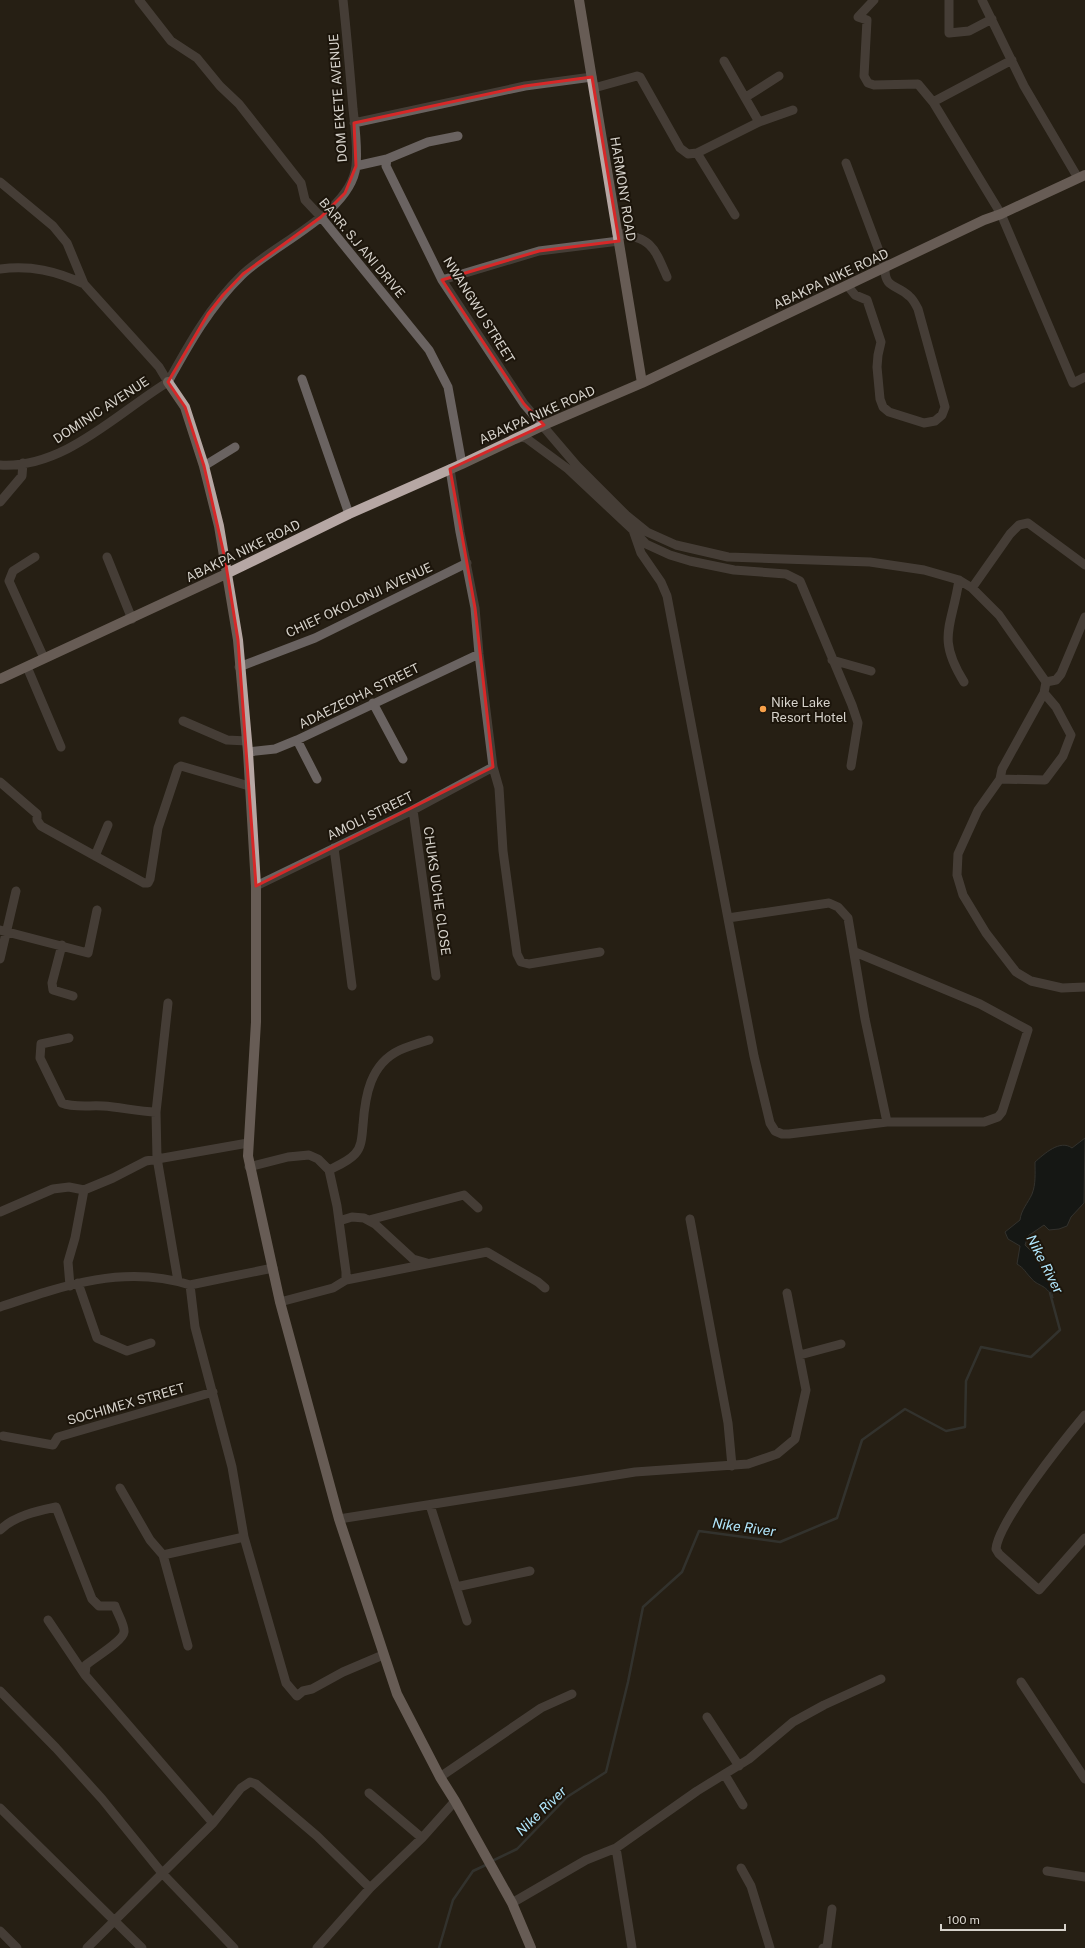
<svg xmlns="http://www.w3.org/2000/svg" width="1085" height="1948" font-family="'Public Sans',sans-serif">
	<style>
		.water { fill: #020e15; stroke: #42494c }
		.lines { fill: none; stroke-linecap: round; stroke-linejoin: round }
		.stream { stroke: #42494c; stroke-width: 2.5 }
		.minor { stroke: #6a6361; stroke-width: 9 }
		.major { stroke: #b6a7a4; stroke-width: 10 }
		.marked { fill: none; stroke: #d62828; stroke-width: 3; stroke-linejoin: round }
		.poi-dot { fill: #f8a14a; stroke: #1c150b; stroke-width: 1.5 }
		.labels { text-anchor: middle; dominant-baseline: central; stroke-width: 4; stroke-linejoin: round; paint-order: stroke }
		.street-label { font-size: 13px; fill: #d6d2cb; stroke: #1c150b }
		.poi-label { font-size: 13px; fill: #d6d2cb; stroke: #1c150b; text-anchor: start }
		.water-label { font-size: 14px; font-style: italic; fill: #b1e7fd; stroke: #1c150b }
	</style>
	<rect width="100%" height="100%" fill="#261f14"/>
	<path class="water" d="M1085,1138L1084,1203L1071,1217L1067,1226L1059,1229L1049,1230L1044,1225L1028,1236L1025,1245L1038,1258L1045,1275L1049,1279L1053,1298C1045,1283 1038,1287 1031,1278C1025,1272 1025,1269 1017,1264L1020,1246L1008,1239L1005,1232L1020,1220C1021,1210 1028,1203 1032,1194C1036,1184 1035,1173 1035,1162C1044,1154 1060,1139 1072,1148Z"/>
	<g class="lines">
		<path class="stream" d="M492,1861L517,1849L567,1797L606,1772L628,1682L643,1607L682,1572L699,1531L780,1542L837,1518L862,1440L905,1409L946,1431L965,1427L966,1381L981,1347L1031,1357L1060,1330L1050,1293
			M439,1948L453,1900L473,1871L488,1864"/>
		<path class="minor" d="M139,0L171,41L197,58L220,86L239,104L301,183L305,200L321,217L429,350L448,387L462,464
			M874,0L858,17L867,20L864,76L868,83L874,85L918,84L933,102L1001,214L1073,383L1085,377
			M949,0V33L969,31L992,19
			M982,0L1024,86L1078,178
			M724,61L759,122
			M594,88L637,76L640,77L680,148L688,154L697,153L759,122L793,110
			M746,97L779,76
			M933,102L1012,60
			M354,123L525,86L592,77
			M697,153L735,215
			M387,159L386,166L442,280L524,404L577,466L626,515L647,532L676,545L728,557L870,562L924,570L959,580L972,588L999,615L1046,682L1044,693L1002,769L1000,779L978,810L958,854L957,875L963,895L986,933L1016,972L1031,981L1062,988L1085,987
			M846,163L885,267C884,289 897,284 909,296C913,299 916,305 918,309L945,407L942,415L935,421L924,423L889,412L883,407L880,399L877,367L878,355L881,342L867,300L855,295L847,285
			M356,166L387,159L428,142L458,136
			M0,182L53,226L67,243L84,284L159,367L168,382
			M617,233C652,238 654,247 667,277
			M0,269C31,265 56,271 84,284
			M442,280L539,251L619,241
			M302,379L349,514
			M168,382C189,344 210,306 242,275C272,245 351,213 356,166C358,148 355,127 353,109C350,73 347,36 343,0
			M517,439L521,437L526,438L568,469L633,530L646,544L670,555L690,561L734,570L786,574L800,581L852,705L858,723L851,766
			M0,465C64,469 117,413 168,382
			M204,466L235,447
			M450,469L460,532L475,608L479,654L493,767L499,788L503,851L517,954L521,962L529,964L600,952
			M0,502L22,476L23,463
			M633,530L641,553L661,582L667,596L754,1056L770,1123L775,1131L782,1134H789L887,1122H984L998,1117L1002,1112L1028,1030L980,1004L855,952
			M35,557L13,571L9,581L44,658
			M107,557L132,619
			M959,580C952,627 936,637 964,682
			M972,588L1010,534L1019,525L1028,523L1085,565
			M832,660L871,671
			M27,667L61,747
			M239,667L315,638L467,563
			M1046,682L1056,680L1061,674L1085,617
			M373,703L403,759
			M183,721L227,740L247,741
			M297,740L317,779
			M248,752L275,749L297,740L479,654
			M1000,779L1045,780L1063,756L1071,735L1056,707L1044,693
			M0,782L37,814V820L41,826L144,883H148L150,879L158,828L178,768L181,766L249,786
			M413,810L436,976
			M334,848L352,986
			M95,856L108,825
			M256,886L413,810L493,767
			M728,918L829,903L838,907L848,918L865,1019L887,1122
			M0,930L88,953L97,910
			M62,945L52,983L53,990L73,996
			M0,959L16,891
			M168,1003L156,1112L157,1158L178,1281
			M69,1038L41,1044L40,1058L62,1103C74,1108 90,1105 103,1106C121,1107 138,1112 156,1112
			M249,1167L288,1157L309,1155L318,1159L329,1170L337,1206L346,1272V1280L333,1288L280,1302
			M329,1170C337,1166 349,1161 355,1154C362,1147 362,1135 363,1125C365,1096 370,1064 400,1050C409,1046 419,1043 429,1040
			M0,1212L53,1189L69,1187L84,1190
			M690,1219L728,1423L732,1466
			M369,1220L464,1195L478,1208
			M339,1221L352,1217L364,1218L375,1224L413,1259L427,1263
			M346,1280L487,1252L538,1282L545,1288
			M78,1283L97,1338L127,1351L151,1343
			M190,1285L195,1327L232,1467L244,1537L286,1683L297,1696L303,1691L312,1689L343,1672L383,1655
			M70,1286L68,1262L75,1238L84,1190L113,1178L146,1161L248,1143
			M0,1307C62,1286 124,1264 190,1285L273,1268
			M800,1355L841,1344
			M1085,1415C1065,1439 998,1522 996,1549L999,1554L1039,1590L1085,1538
			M3,1436L53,1445L58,1437L213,1392
			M120,1488L150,1540L163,1555L188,1646
			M430,1505L467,1621
			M339,1519L635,1472L748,1464L777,1454L795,1439L806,1390L787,1293
			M0,1530C14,1516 37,1511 56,1507L92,1599L99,1606H115C117,1613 125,1625 124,1632C123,1641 94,1658 86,1665L85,1675L213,1823
			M163,1555L244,1537
			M456,1587L530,1571
			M48,1620L85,1675
			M1021,1682L1085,1779
			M0,1691L56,1748L102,1799L162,1873L234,1948
			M707,1717L739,1766
			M725,1775L743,1805
			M440,1777L541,1708L572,1694
			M369,1793L422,1838
			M0,1808L142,1948
			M616,1848L632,1948
			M741,1868L751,1886L770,1948
			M1047,1871L1085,1877
			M512,1903L586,1860L616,1848L697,1791L749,1759L793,1722L824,1705L881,1679
			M0,1931L17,1948
			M87,1948L213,1823L241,1788L250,1782L256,1784L317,1836L370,1888
			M317,1948L370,1888L422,1838L455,1801
			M823,1948L827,1947L832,1909"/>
		<path class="major" d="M579,0L642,383
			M168,382L185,407L204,466L219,526L238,640L248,752L256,886V1022L248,1156L280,1302L339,1519L397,1694L440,1777L455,1801L512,1903L531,1948
			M0,679L226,574L349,514L462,464L544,425L642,383L984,220L1001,214L1085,175"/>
	</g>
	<path d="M0 0H1085V1948H0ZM592,77L619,241L539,251L442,280L524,404L544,425L450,469L475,608L493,767L256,886L238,640L225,559L204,466L185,407L168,382L208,314L223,295L243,274L321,217L345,193L356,166L354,123L525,86Z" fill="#261f14" fill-opacity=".55" fill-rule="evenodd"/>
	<path class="marked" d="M592,77L619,241L539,251L442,280L524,404L544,425L450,469L475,608L493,767L256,886L238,640L225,559L204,466L185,407L168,382L208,314L223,295L243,274L321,217L345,193L356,166L354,123L525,86Z"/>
	<circle class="poi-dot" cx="763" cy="709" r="4"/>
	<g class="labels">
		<g class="street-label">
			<text transform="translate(338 98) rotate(-94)">DOM EKETE AVENUE</text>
			<text transform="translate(623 189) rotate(81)">HARMONY ROAD</text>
			<text transform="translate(362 248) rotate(50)">BARR. S.J ANI DRIVE</text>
			<text transform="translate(831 279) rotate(-25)">ABAKPA NIKE ROAD</text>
			<text transform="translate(479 310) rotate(58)">NWANGWU STREET</text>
			<text transform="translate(101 410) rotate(-33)">DOMINIC AVENUE</text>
			<text transform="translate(537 415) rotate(-24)">ABAKPA NIKE ROAD</text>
			<text transform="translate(243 551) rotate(-26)">ABAKPA NIKE ROAD</text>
			<text transform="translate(359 600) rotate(-25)">CHIEF OKOLONJI AVENUE</text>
			<text transform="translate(359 696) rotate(-26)">ADAEZEOHA STREET</text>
			<text transform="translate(370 816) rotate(-26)">AMOLI STREET</text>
			<text transform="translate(437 891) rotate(82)">CHUKS UCHE CLOSE</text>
			<text transform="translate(126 1404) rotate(-16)">SOCHIMEX STREET</text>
		</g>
		<g class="poi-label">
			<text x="771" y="702">Nike Lake<tspan x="771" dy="15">Resort Hotel</tspan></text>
		</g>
		<g class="water-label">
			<text transform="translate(1045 1264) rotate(63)">Nike River</text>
			<text transform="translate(744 1527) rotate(8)">Nike River</text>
			<text transform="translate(541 1811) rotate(-44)">Nike River</text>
		</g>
	</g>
	<path d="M941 1924v6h124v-6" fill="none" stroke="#d6d2cb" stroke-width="2"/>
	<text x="947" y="1924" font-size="12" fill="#d6d2cb" stroke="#1c150b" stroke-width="3" paint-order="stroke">100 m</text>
</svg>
